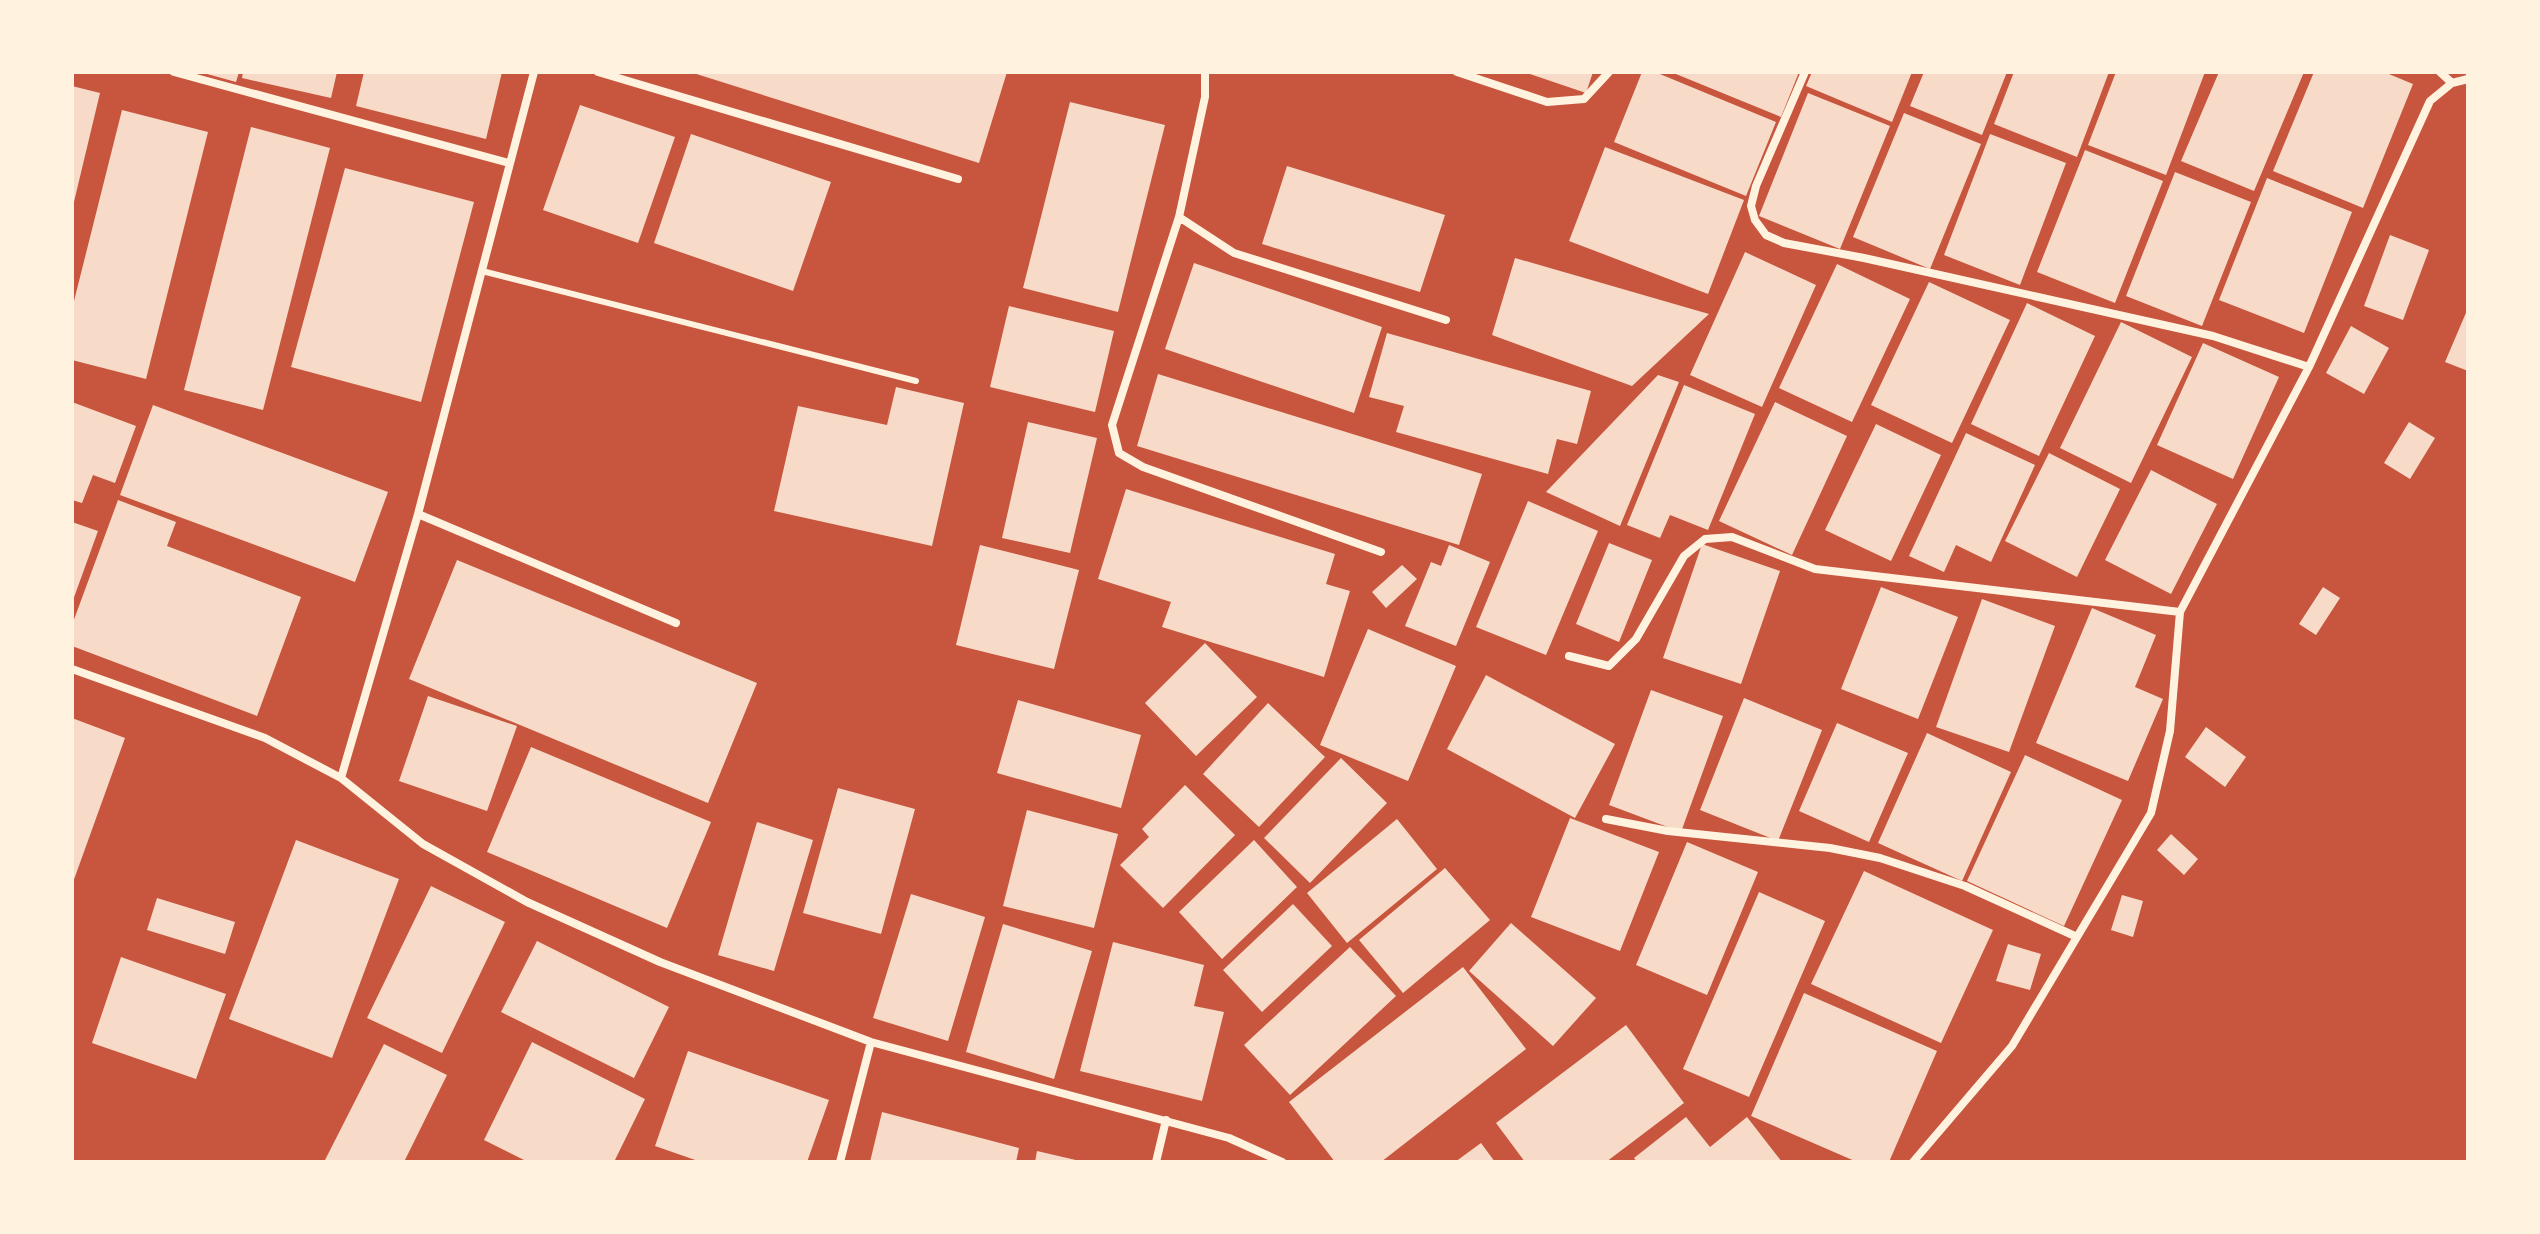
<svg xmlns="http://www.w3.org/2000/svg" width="2540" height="1234" font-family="'Sofia Sans Condensed',sans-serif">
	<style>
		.building { fill: #f7dbc8 }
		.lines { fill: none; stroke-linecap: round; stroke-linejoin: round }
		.service { stroke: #fff3e0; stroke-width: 6 }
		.minor { stroke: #fff3e0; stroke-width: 8 }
	</style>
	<rect width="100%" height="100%" fill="#c8553d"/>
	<path class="building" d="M200,72H239L236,82Z
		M243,72H337L331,98L242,78Z
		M364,72H502L486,139L356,106Z
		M690,72H1007L979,163Z
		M1524,72H1593L1586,93Z
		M1642,72H1655L1776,122L1746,196L1614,142Z
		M1671,72H1799L1781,117Z
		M1812,72H1912L1892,122L1806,86Z
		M1924,72H2007L1982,135L1910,106Z
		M2014,72H2109L2077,157L1994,124Z
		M2116,72H2205L2166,175L2088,145Z
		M2219,72H2304L2254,191L2181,161Z
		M2314,72H2384L2413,84L2363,208L2273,171Z
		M72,86L100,93L73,206H72Z
		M1808,93L1890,126L1840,249L1759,216Z
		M1070,102L1165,125L1118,312L1023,288Z
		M580,105L675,137L638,243L543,210Z
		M122,110L208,132L146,379L72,360V309Z
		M1904,113L1981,144L1930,269L1853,237Z
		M251,127L330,148L263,410L184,390Z
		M691,134L831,182L793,291L654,243Z
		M1990,134L2066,163L2020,285L1944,255Z
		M1605,147L1744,200L1708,294L1569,241Z
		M2085,150L2163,181L2115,303L2037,272Z
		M1287,166L1445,215L1420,292L1262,244Z
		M345,168L474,202L421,402L291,367Z
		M2175,172L2251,202L2202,326L2126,296Z
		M2267,178L2352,212L2304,333L2219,300Z
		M2390,235L2429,250L2403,320L2364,306Z
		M1745,252L1816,285L1762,407L1690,375Z
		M1515,258L1709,314L1632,386L1492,335Z
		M1194,263L1382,327L1354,413L1165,349Z
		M1837,264L1910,299L1852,422L1779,388Z
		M1929,282L2010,320L1952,443L1871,405Z
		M2027,303L2095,336L2039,456L1971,424Z
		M1009,306L1114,331L1095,412L990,387Z
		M2468,308V371L2445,362Z
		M2121,322L2192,357L2131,483L2060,448Z
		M2351,326L2389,348L2364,394L2326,373Z
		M1387,333L1591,391L1577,444L1557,439L1548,474L1396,432L1404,406L1369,397Z
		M2203,343L2279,377L2233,479L2157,445Z
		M1158,374L1482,474L1459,545L1137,446Z
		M1658,375L1679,382L1620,526L1546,492Z
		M1684,385L1755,414L1708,530L1670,515L1660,538L1627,525Z
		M896,387L964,403L932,546L774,511L798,406L887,425Z
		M72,402L136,426L115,483L93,475L82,503L72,500Z
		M1775,402L1847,436L1792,555L1719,521Z
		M153,405L388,492L355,582L120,495Z
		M1028,422L1097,438L1070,553L1002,538Z
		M2409,422L2435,438L2410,479L2384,463Z
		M1876,424L1941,455L1891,561L1825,530Z
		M1966,433L2035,465L1991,562L1956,545L1944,572L1909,556Z
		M2049,453L2120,489L2077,577L2005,541Z
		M2151,470L2217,504L2171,594L2105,560Z
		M1126,489L1335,554L1326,584L1350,591L1324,677L1162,627L1171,602L1098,579Z
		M118,500L176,522L167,546L301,597L257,716L72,646V625Z
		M1528,501L1598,531L1546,655L1476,627Z
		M72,522L98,531L72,603Z
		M1609,543L1652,560L1619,642L1576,624Z
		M1702,544L1780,571L1741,684L1663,658Z
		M980,545L1079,570L1054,669L956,645Z
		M1449,545L1490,562L1456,646L1405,626L1431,562L1441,566Z
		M457,560L757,683L708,803L409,679Z
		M1402,565L1417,579L1386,608L1372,592Z
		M1881,587L1958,617L1918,719L1841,689Z
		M2323,587L2340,598L2316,635L2299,624Z
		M1982,599L2055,626L2009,752L1936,727Z
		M2092,608L2156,635L2135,687L2163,699L2128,781L2036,743Z
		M1368,629L1456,666L1408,781L1320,745Z
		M1205,643L1257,697L1196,756L1145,703Z
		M1486,675L1615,744L1575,818L1447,749Z
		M1651,690L1723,716L1681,832L1609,805Z
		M428,696L517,726L487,811L399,781Z
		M1744,698L1822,730L1778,841L1700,810Z
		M1018,700L1141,735L1121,808L997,773Z
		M1268,703L1325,757L1259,827L1203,774Z
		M72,718L125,738L72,885Z
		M1837,723L1908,753L1869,842L1799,811Z
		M2206,727L2246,757L2225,787L2185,757Z
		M1927,733L2011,772L1962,881L1878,843Z
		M531,747L711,822L667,928L487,852Z
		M2025,755L2122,800L2064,926L1967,881Z
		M1341,758L1387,803L1310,883L1264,838Z
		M1185,785L1235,835L1163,908L1120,865L1149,837L1142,829Z
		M838,788L915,809L881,934L803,913Z
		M1027,810L1118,834L1094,928L1003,906Z
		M1570,818L1659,852L1620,951L1531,917Z
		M1397,819L1437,869L1347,943L1307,893Z
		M757,822L813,840L774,971L718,955Z
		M2171,834L2198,859L2184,875L2157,850Z
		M296,840L399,879L332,1058L229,1019Z
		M1254,840L1297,887L1222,959L1179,912Z
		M1687,842L1758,872L1707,995L1636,965Z
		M1445,868L1490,920L1403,993L1359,940Z
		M1864,871L1993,930L1941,1043L1811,984Z
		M431,886L505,922L442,1053L367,1018Z
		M1759,892L1825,921L1749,1097L1683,1069Z
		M911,894L985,917L948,1041L873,1018Z
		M2122,895L2143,901L2133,937L2111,930Z
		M157,898L235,922L225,954L147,930Z
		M1293,904L1332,946L1262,1012L1223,970Z
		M1511,923L1596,998L1553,1046L1469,971Z
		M1003,924L1092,951L1054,1079L966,1052Z
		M537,941L669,1007L634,1078L501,1012Z
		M1113,942L1204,965L1194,1006L1224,1012L1202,1101L1080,1071Z
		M2008,944L2041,954L2030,990L1996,981Z
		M1350,947L1396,996L1290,1095L1244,1045Z
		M121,957L226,994L196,1079L92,1043Z
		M1463,967L1526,1049L1381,1162H1335L1289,1102Z
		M1804,993L1937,1051L1889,1162H1857L1751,1116Z
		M1626,1025L1684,1103L1606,1162H1525L1496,1123Z
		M532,1042L645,1099L614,1162H528L484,1140Z
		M384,1044L447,1075L404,1162H324Z
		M688,1051L829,1100L807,1162H701L655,1146Z
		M882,1112L1019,1148L1016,1162H870Z
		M1686,1117L1710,1147L1747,1117L1782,1162H1637L1634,1158Z
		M1481,1143L1495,1162H1455Z
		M1037,1151L1080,1161V1162H1035Z"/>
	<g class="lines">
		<path class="service" d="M482,271L916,381"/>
		<path class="minor" d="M174,72L509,163
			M598,72L958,179
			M1205,72V97L1179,217L1112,425L1119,453L1143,467L1381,552
			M1457,72L1547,102L1584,99L1609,72
			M1805,72L1756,186L1751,206L1755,220L1766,235L1784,243L1864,258L2213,336L2309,367
			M2440,72L2452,83
			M1179,217L1234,253L1446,320
			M418,514L676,623
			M1569,656L1609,666L1636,639L1684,556L1705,539L1732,537L1815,569L2180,612
			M72,669L265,738L341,778L423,844L527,902L660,962L871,1042L1229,1138L1282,1162
			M341,778L418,514L534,72
			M1606,819L1668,831L1830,848L1880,858L1965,886L2077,937
			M840,1162L871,1042
			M1156,1162L1166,1120
			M1913,1162L2012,1046L2151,813L2170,731L2180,612L2309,367L2430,101L2452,83L2468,79"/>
	</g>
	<rect width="2540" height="1234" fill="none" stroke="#fff3e0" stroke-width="148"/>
</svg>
